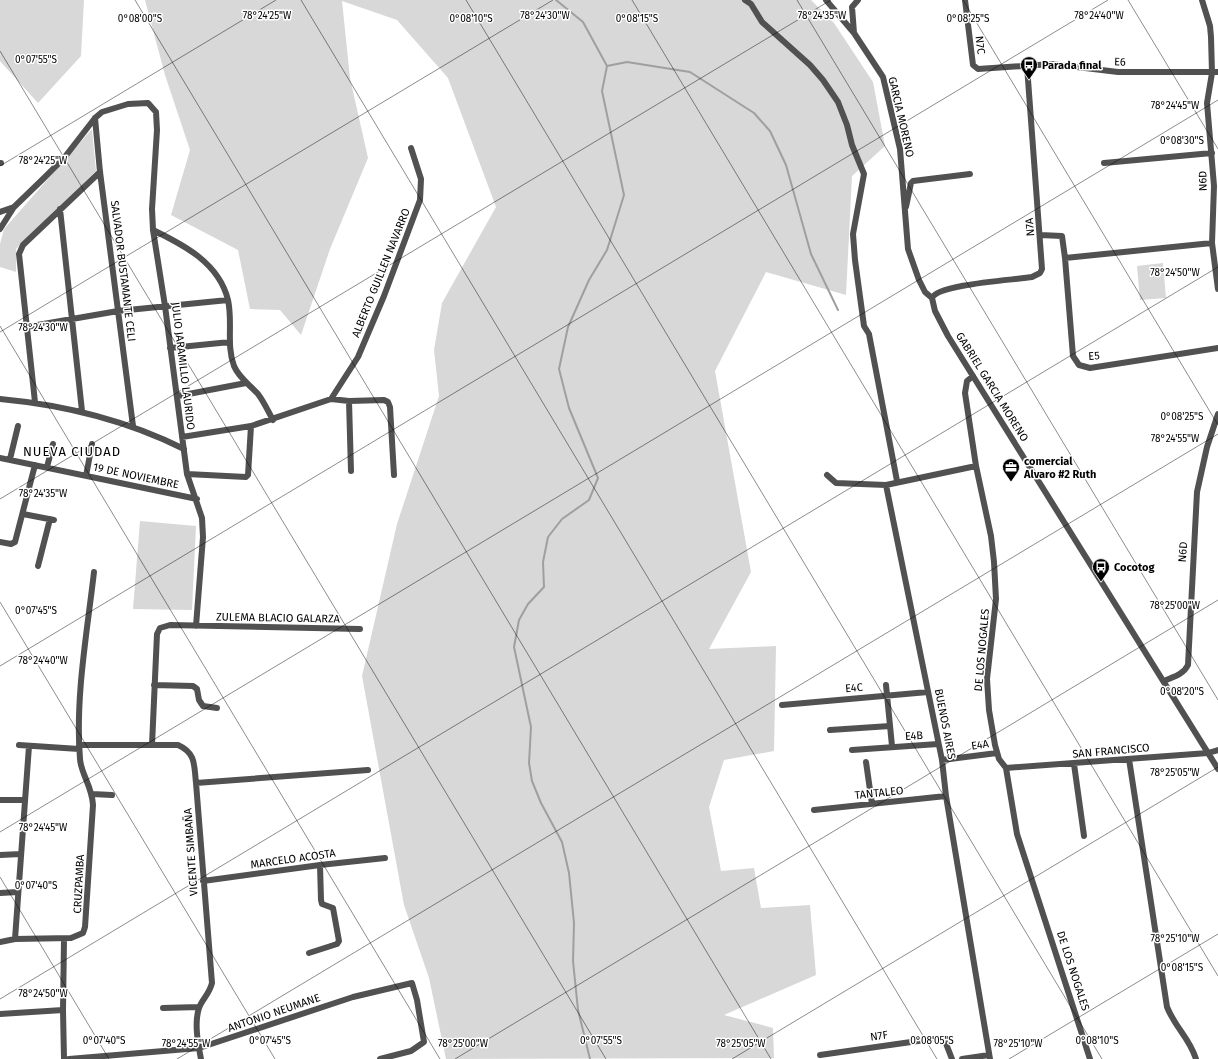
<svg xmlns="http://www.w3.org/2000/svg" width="1218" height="1059" font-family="'Fira Sans',sans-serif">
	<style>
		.green { fill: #d8d8d8 }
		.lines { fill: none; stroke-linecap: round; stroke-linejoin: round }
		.stream { stroke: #9f9f9f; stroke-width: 2 }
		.street { stroke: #515151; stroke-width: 6 }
		.ticks { fill: none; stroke: #000; stroke-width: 1; stroke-opacity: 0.45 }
		.labels { text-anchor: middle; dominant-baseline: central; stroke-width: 3; stroke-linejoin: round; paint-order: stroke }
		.street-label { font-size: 11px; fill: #000; stroke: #fff }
		.poi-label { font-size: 11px; font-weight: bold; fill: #000; stroke: #fff; text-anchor: start }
		.quarter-label { font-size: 13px; letter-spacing: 1px; fill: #000; stroke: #fff }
		.ticks-label { font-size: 10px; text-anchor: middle; fill: #000; stroke: #fff; stroke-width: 3; stroke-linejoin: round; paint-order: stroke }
	</style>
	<rect width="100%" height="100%" fill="#fff"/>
	<path class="green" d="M0,0H84L81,56L38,103L0,61Z
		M145,0H811L834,23L873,82L885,146L852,176L846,295L766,272L715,371L751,572L709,649L776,646L774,751L724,760L709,807L721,871L754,868L761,908L810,905L816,975L724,1015L773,1028L774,1058L446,1059L429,978L404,905L362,676L397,524L439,396L434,350L442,303L496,207L448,78L397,20L342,1L350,78L368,158L330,249L301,335L280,310L250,309L238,250L171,215L190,150L165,75Z
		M92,129L96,171L16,249V272L0,267V244L4,229Z
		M1163,263L1166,298L1140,300L1137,266Z
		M140,521L196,526L192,610L133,609Z"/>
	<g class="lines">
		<path class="stream" d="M556,0L583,22L607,66L602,91L624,195L607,250L589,280L568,327L559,369L569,408L598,478L589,500L562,519L548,537L543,562L544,587L528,604L519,620L514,647L531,727L529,763L532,781L541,803L562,842L569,873L574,923L573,961L578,1010L590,1059
			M607,66L627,62L690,72L754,113L770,131L786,165L811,254L838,310"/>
		<path class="street" d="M745,0L751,4L762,22L810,65L823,80L838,102L847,125L852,145L864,174L853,234L855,260L864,326L869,334L897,481
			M826,0L854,33L883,77L900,149L908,249L919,280L925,292L932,298
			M965,0L973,65L978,69L1052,64L1118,72H1218
			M1202,0L1210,26L1211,37L1212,73L1207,103L1214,186L1212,243L1218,289
			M854,33L852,7L858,0
			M95,118L100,172L133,426
			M0,163H1
			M1104,163L1212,153
			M906,207L911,183L913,181L970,174
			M60,209L82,411
			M0,212L14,207L44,178L64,158L95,118L102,112L128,104L148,103L156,112L157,130L152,209L153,230L165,306L187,474L202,518L203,537L196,626
			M0,229L14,207
			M153,230C184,245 219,263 228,300C233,322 226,345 234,366C239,378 250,385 258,394C264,402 268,411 273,420
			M1040,235L1062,236L1065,258L1212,243
			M1065,258L1073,356L1079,365L1090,368L1218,348
			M932,298L935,311L948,336L1218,769
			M932,298C938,284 1015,280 1032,277L1040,273L1042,269L1027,66
			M26,327L118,311L228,300
			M170,348L230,342
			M973,376L967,381L965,393L976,466L991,536L994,562L996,599L987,679L989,710L995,745L999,759L1006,768L1017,834L1090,1059
			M178,396L246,383
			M0,399C65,405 126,420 184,449
			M331,399L358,357L384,296L420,200L421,179L411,148
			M349,401L351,471
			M35,402L19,254L23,245L100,172
			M182,437L251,426L331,399L349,401L384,400L388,402L390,407L394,475
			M0,458L197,499
			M10,459L18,426
			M976,466L886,485L942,760L946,796L990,1059
			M47,467L53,444
			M187,474L246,477L248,475L251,426
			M827,475L836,483L886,485
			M86,476L92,444
			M23,514L54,520
			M0,542L11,544L15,542L35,465
			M38,566L50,519
			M1164,681C1173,677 1183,675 1188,665L1197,492L1207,447L1218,414
			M154,685L193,686L197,689L199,700L203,706L217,708
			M886,685L892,746
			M782,705L928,692
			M830,730L890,726
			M19,745L79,749
			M80,745H178C196,753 194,765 196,783L212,983C209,995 202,999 199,1008C194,1023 198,1044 201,1059
			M152,745L157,634L160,628L170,625L360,629
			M852,750L938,744
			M1129,759L1167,1007C1176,1029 1189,1037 1196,1059
			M942,760L997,753
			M866,762L872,804
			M1074,764L1084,836
			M1006,768L1208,753L1218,750
			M196,783L368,770
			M92,794L112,795
			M0,800H25
			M814,810L946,796
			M0,855L21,854
			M203,881L320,865L385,858
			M0,893L18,892
			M15,939L29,746
			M64,939L63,1010L64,1059
			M0,942L15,939L71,938L83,933L85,927L93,805C92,786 81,774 80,759C75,698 87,633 94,572
			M309,953L337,944L339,941L333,908L322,904L321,900L320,865
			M163,1008L199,1007
			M0,1014L63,1010
			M820,1055L939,1038L945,1041L952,1059
			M69,1059L199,1048L353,997L412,983L417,1000L424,1042L411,1051L380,1059
			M962,1059L989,1055"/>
	</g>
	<path class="ticks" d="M135,0L771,1059M301,0L937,1059M466,0L1102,1059M632,0L1218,976M797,0L1218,700M963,0L1218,425M1128,0L1218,149M0,51L606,1059M0,166L276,0M0,326L440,1059M0,332L553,0M0,499L831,0M0,602L275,1059M0,666L1108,0M0,832L1218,100M0,877L109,1059M0,999L1218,267M177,1059L1218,434M455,1059L1218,600M732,1059L1218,767M1009,1059L1218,934"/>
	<defs>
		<g id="bus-pin" transform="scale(0.9)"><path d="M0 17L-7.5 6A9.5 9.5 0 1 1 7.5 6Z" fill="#000" stroke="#fff"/><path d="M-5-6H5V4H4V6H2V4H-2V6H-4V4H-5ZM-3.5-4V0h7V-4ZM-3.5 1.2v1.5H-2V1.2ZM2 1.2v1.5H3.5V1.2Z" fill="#fff"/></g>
		<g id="office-pin" transform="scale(0.9)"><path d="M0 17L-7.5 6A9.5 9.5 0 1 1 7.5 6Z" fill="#000" stroke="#fff"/><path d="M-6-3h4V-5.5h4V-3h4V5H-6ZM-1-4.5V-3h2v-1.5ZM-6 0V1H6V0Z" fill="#fff"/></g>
	</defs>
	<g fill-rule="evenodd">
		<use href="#bus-pin" x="1029" y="65"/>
		<use href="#office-pin" x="1011" y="467"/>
		<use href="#bus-pin" x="1101" y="567"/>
	</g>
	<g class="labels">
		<g class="street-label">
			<text transform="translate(980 45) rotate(83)">N7C</text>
			<text transform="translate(1120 62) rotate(2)">E6</text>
			<text transform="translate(901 117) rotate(77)">GARCIA MORENO</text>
			<text transform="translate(1203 181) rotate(-92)">N6D</text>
			<text transform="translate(1030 227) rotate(-94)">N7A</text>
			<text transform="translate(123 271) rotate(83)">SALVADOR BUSTAMANTE CELI</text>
			<text transform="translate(381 273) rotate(-68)">ALBERTO GUILLEN NAVARRO</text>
			<text transform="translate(1094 356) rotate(-4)">E5</text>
			<text transform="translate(183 366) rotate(83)">JULIO JARAMILLO LAURIDO</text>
			<text transform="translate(992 387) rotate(58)">GABRIEL GARCIA MORENO</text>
			<text transform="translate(136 476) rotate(12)">19 DE NOVIEMBRE</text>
			<text transform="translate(1183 552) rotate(-86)">N6D</text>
			<text transform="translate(278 618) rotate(1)">ZULEMA BLACIO GALARZA</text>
			<text transform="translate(982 650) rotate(-85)">DE LOS NOGALES</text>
			<text transform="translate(854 688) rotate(-5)">E4C</text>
			<text transform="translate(945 724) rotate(79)">BUENOS AIRES</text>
			<text transform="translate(914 736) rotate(-4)">E4B</text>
			<text transform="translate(980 745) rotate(-8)">E4A</text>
			<text transform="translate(1111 751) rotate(-5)">SAN FRANCISCO</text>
			<text transform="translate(879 793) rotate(-6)">TANTALEO</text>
			<text transform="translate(191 852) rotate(-94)">VICENTE SIMBAÑA</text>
			<text transform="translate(293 859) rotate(-8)">MARCELO ACOSTA</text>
			<text transform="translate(79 884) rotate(-87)">CRUZPAMBA</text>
			<text transform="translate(1073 971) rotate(72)">DE LOS NOGALES</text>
			<text transform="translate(274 1013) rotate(-19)">ANTONIO NEUMANE</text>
			<text transform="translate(879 1036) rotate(-8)">N7F</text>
		</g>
		<g class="poi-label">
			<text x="1042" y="65">Parada final</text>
			<text x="1024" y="461">comercial<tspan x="1024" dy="13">Alvaro #2 Ruth</tspan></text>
			<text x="1114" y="567">Cocotog</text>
		</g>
		<g class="quarter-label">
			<text x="72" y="451">NUEVA CIUDAD</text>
		</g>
	</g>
	<g class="ticks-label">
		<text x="267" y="19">78°24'25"W</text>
		<text x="545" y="19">78°24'30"W</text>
		<text x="822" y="19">78°24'35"W</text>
		<text x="1099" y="19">78°24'40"W</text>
		<text x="471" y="22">0°08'10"S</text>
		<text x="637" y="22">0°08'15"S</text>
		<text x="140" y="22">0°08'00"S</text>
		<text x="968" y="22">0°08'25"S</text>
		<text x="36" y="63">0°07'55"S</text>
		<text x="1175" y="109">78°24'45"W</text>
		<text x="1182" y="144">0°08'30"S</text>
		<text x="43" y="164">78°24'25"W</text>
		<text x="1175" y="276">78°24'50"W</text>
		<text x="43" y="331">78°24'30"W</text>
		<text x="1182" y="420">0°08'25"S</text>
		<text x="1175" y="442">78°24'55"W</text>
		<text x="43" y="497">78°24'35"W</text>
		<text x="1175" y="609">78°25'00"W</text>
		<text x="36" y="614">0°07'45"S</text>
		<text x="43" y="664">78°24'40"W</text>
		<text x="1182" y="695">0°08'20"S</text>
		<text x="1175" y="776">78°25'05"W</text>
		<text x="43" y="831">78°24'45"W</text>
		<text x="36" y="889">0°07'40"S</text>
		<text x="1175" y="942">78°25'10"W</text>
		<text x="1182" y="971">0°08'15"S</text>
		<text x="43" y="997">78°24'50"W</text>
		<text x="104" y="1044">0°07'40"S</text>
		<text x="270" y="1044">0°07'45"S</text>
		<text x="601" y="1044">0°07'55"S</text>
		<text x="932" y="1044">0°08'05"S</text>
		<text x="1097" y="1044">0°08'10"S</text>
		<text x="186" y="1047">78°24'55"W</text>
		<text x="463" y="1047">78°25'00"W</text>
		<text x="741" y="1047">78°25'05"W</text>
		<text x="1018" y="1047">78°25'10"W</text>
	</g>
</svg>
